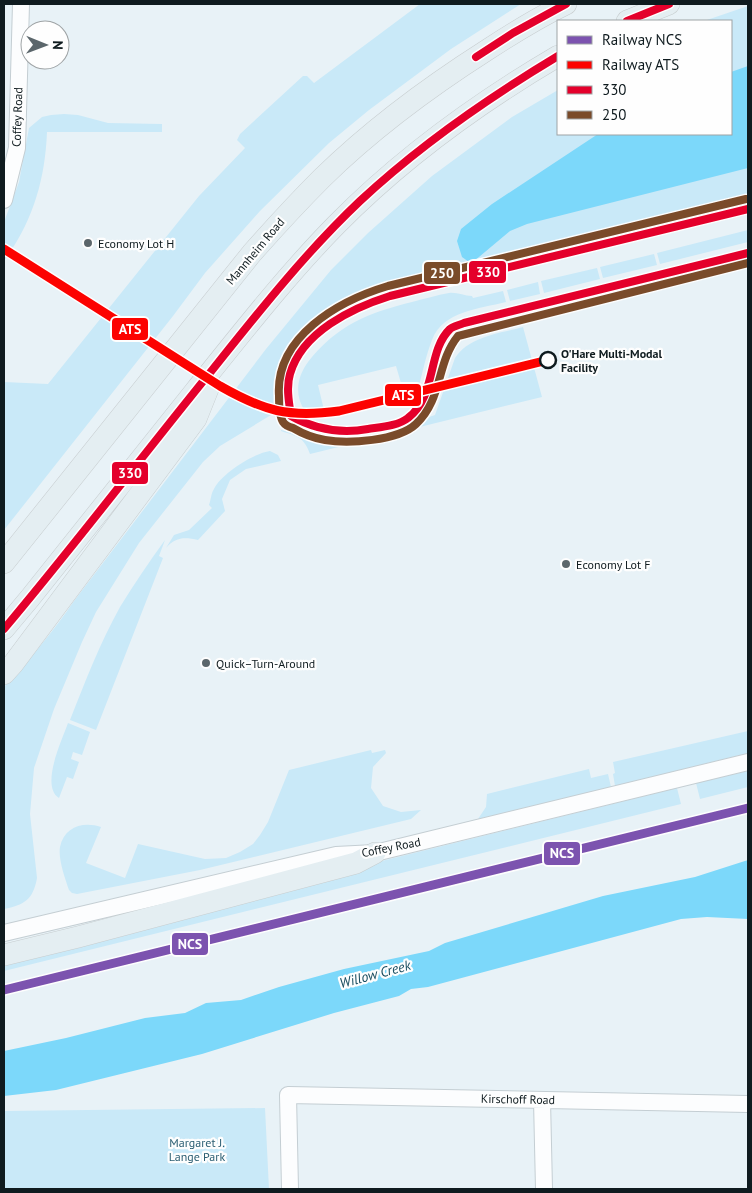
<svg xmlns="http://www.w3.org/2000/svg" width="752" height="1193" font-family="'PT Sans',sans-serif">
	<style>
		.green { fill: #c9e9f8 }
		.water { fill: #7cd8fa }
		.lines { fill: none; stroke-linecap: round; stroke-linejoin: round }
		.minor-casing { stroke: #c4ced3; stroke-width: 18 }
		.major-casing { stroke: #c7cdcf; stroke-width: 22 }
		.minor { stroke: #fcfdfe; stroke-width: 16 }
		.major { stroke: #e4eef2; stroke-width: 21 }
		.bus-1-casing { stroke: #fefefe; stroke-width: 11 }
		.bus-2-casing { stroke: #fefefe; stroke-width: 11 }
		.bus-1 { stroke: #e4002b; stroke-width: 8 }
		.bus-2 { stroke: #7a4b2a; stroke-width: 8 }
		.rail-1-casing { stroke: #fefefe; stroke-width: 12 }
		.rail-2-casing { stroke: #fefefe; stroke-width: 12 }
		.rail-1 { stroke: #7c53af; stroke-width: 9 }
		.rail-2 { stroke: #fc0200; stroke-width: 9 }
		.poi-dot { fill: #5b666b; stroke: #fefefe; stroke-width: 2 }
		.stop-dot { fill: #fefefe; stroke: #0f1b1f; stroke-width: 2.5 }
		.labels { text-anchor: middle; dominant-baseline: central; stroke-width: 4.5; stroke-linejoin: round; paint-order: stroke }
		.street-label { font-size: 12px; fill: #0f1b1f; stroke: #fefefe }
		.poi-label { font-size: 12px; fill: #0f1b1f; stroke: #fefefe; text-anchor: start }
		.stop-label { font-size: 12px; font-weight: bold; fill: #0f1b1f; stroke: #fefefe; text-anchor: start }
		.park-label { font-size: 12px; fill: #2b5e72; stroke: #fefefe }
		.water-label { font-size: 14px; font-style: italic; fill: #174c5f; stroke: #fefefe }
		.line-badge { stroke: #fefefe; stroke-width: 2 }
		.badge-label { font-size: 14px; text-anchor: middle; font-weight: bold; fill: #fff }
	</style>
	<rect width="100%" height="100%" fill="#e8f2f7"/>
	<path class="green" d="M420,4H521L451,49L369,110L329,143L260,211L205,273L173,316L4,530V382L48,384L199,196L245,148L237,140L240,134L303,76H307L314,83Z
		M748,6V201L385,290C345,303 302,330 286,371C280,384 283,399 276,412L220,446L203,462L139,543L96,612L82,642L54,709L34,768L30,814L37,878C33,900 24,905 4,909V687C29,660 53,632 74,601L266,349L331,270L368,233L432,176L512,117L558,90V134H731V21H704Z
		M64,114L78,115L108,123L162,124V132H47C45,180 33,221 4,261V222L19,182L29,128L42,117L51,115Z
		M748,230V242L660,264L657,253Z
		M654,254L657,265L603,278L600,267Z
		M597,268L600,279L544,293L541,281Z
		M538,282L540,294L510,301L507,290Z
		M503,291L506,302C479,309 443,311 432,340C426,355 423,371 419,386L403,390L396,366L318,385L324,410L305,411C294,395 297,377 308,362C337,325 368,313 412,302C424,299 437,295 449,293C457,292 464,296 472,296L473,298Z
		M523,327L542,397L310,454C304,437 297,436 281,431V430L318,439L338,440L371,437L411,427L417,425L423,419L435,415L455,358C470,336 499,334 523,327Z
		M270,451L278,455L281,461L246,469L230,480L222,499L225,511L198,540C185,537 175,537 166,548L174,535L189,530L212,508L209,505C211,500 211,493 214,489C221,474 254,453 270,451Z
		M165,540L159,556L163,558L96,730L70,720C85,682 100,643 120,607C134,584 149,562 165,540Z
		M68,723L90,732L82,755L73,752L71,759L79,762L73,779L67,777L59,798C40,786 62,740 68,723Z
		M748,731V753L615,786L613,774L615,773L613,762Z
		M371,750L372,753L385,750L386,753L373,767L371,788L383,806L401,812L421,810L411,819L200,870L77,894L72,893L69,890C65,878 58,859 60,847C64,827 83,821 101,827L86,863L125,878L138,844L205,859L226,858L240,852L253,844L260,835L268,822L289,770Z
		M589,769L591,778L608,774L611,787L478,819L486,807L487,794Z
		M748,771V787L700,799L696,783Z
		M677,788L681,804L4,971V961L309,879Z
		M265,1108L269,1189H4V1111Z"/>
	<path class="water" d="M748,66V168L527,224L510,231L473,262H469L462,257L457,241L461,229L492,204L598,134H731V72Z
		M748,860V919L707,917L681,919L428,987L411,989L399,996L334,1013L202,1054L56,1090L4,1096V1051L66,1038L145,1018L185,1013L206,1003L241,1000L279,987L344,969L429,951L445,943L603,896L695,877Z"/>
	<g class="lines">
		<g class="minor-casing">
			<path id="minor" d="M4,200L17,148L21,4
				M4,933L336,855L375,853L748,762
				M542,1100L544,1189
				M290,1189L288,1095L748,1104"/>
		</g>
		<g class="major-casing">
			<path id="major" d="M627,21L669,4
				M4,563L252,253C275,227 298,202 322,178C372,129 429,87 487,50C513,33 539,17 566,4
				M4,629L30,598C85,529 140,460 195,391C241,334 285,277 336,225C402,158 478,103 558,56
				M4,674L13,664L196,419L210,384
				M4,955L78,937L356,863L375,853"/>
		</g>
		<use href="#minor" class="minor"/>
		<use href="#major" class="major"/>
		<g class="bus-1-casing">
			<path id="bus-1" d="M627,21L669,4
				M476,57L513,33L566,4
				M748,209L390,296C352,308 302,332 290,374C286,387 289,403 291,416C316,430 340,434 368,429C381,427 398,426 408,418C437,396 427,351 450,329C453,326 460,325 464,323L748,253
				M4,629C74,546 140,459 209,374C257,314 304,254 360,201C420,145 488,98 558,56"/>
		</g>
		<g class="bus-2-casing">
			<path id="bus-2" d="M746,199L388,286C338,301 275,337 279,396C279,403 279,416 283,422C285,425 289,427 293,428C303,434 313,438 325,440C348,444 398,441 416,424C443,399 436,363 458,336L748,263"/>
		</g>
		<use href="#bus-1" class="bus-1"/>
		<use href="#bus-2" class="bus-2"/>
		<g class="rail-1-casing">
			<path id="rail-1" d="M4,990L748,808"/>
		</g>
		<g class="rail-2-casing">
			<path id="rail-2" d="M4,249L220,386C264,411 288,418 339,411L548,360"/>
		</g>
		<use href="#rail-1" class="rail-1"/>
		<use href="#rail-2" class="rail-2"/>
	</g>
	<g class="poi-dot">
		<circle cx="88" cy="243" r="5"/>
		<circle cx="566" cy="564" r="5"/>
		<circle cx="206" cy="663" r="5"/>
	</g>
	<circle class="stop-dot" cx="548" cy="360" r="8"/>
	<g class="labels">
		<g class="street-label">
			<text transform="translate(17 117) rotate(-88)">Coffey Road</text>
			<text transform="translate(255 251) rotate(-50)">Mannheim Road</text>
			<text transform="translate(391 847) rotate(-11)">Coffey Road</text>
			<text transform="translate(518 1099) rotate(1)">Kirschoff Road</text>
		</g>
		<g class="poi-label">
			<text x="98" y="243">Economy Lot H</text>
			<text x="576" y="564">Economy Lot F</text>
			<text x="216" y="663">Quick–Turn-Around</text>
		</g>
		<g class="stop-label">
			<text x="561" y="353">O'Hare Multi-Modal<tspan x="561" dy="14">Facility</tspan></text>
		</g>
		<g class="park-label">
			<text x="197" y="1142">Margaret J.<tspan x="197" dy="14">Lange Park</tspan></text>
		</g>
		<g class="water-label">
			<text transform="translate(375 974) rotate(-15)">Willow Creek</text>
		</g>
	</g>
	<g class="line-badge">
		<rect x="468" y="260" width="39" height="24" rx="5" fill="#e4002b"/>
		<rect x="423" y="261" width="38" height="24" rx="5" fill="#7a4b2a"/>
		<rect x="111" y="317" width="38" height="24" rx="5" fill="#fc0200"/>
		<rect x="384" y="383" width="38" height="24" rx="5" fill="#fc0200"/>
		<rect x="111" y="461" width="38" height="24" rx="5" fill="#e4002b"/>
		<rect x="543" y="841" width="38" height="25" rx="5" fill="#7c53af"/>
		<rect x="171" y="932" width="38" height="24" rx="5" fill="#7c53af"/>
	</g>
	<g class="badge-label">
		<text x="488" y="277">330</text>
		<text x="442" y="278">250</text>
		<text x="130" y="334">ATS</text>
		<text x="403" y="400">ATS</text>
		<text x="130" y="478">330</text>
		<text x="562" y="858">NCS</text>
		<text x="190" y="949">NCS</text>
	</g>
	<rect width="752" height="1193" fill="none" stroke="#0f1b1f" stroke-width="10"/>
	<rect x="557" y="20" width="175" height="115" fill="#fefefe" stroke="#9ea3a5"/>
	<rect x="567" y="36" width="25" height="8" fill="#7c53af" stroke="#9ea3a5"/>
	<text x="602" y="45" font-size="15" fill="#0f1b1f">Railway NCS</text>
	<rect x="567" y="61" width="25" height="8" fill="#fc0200" stroke="#9ea3a5"/>
	<text x="602" y="70" font-size="15" fill="#0f1b1f">Railway ATS</text>
	<rect x="567" y="86" width="25" height="8" fill="#e4002b" stroke="#9ea3a5"/>
	<text x="602" y="95" font-size="15" fill="#0f1b1f">330</text>
	<rect x="567" y="111" width="25" height="8" fill="#7a4b2a" stroke="#9ea3a5"/>
	<text x="602" y="120" font-size="15" fill="#0f1b1f">250</text>
	<g transform="translate(45 45) rotate(91)"><circle r="24" fill="#fefefe" stroke="#9ea3a5"/>
	<path d="M0-4L9 19L0 12L-9 19Z" fill="#5b666b"/>
	<text y="-8" font-size="14" font-weight="bold" text-anchor="middle" fill="#0f1b1f">N</text>
	</g>
</svg>
